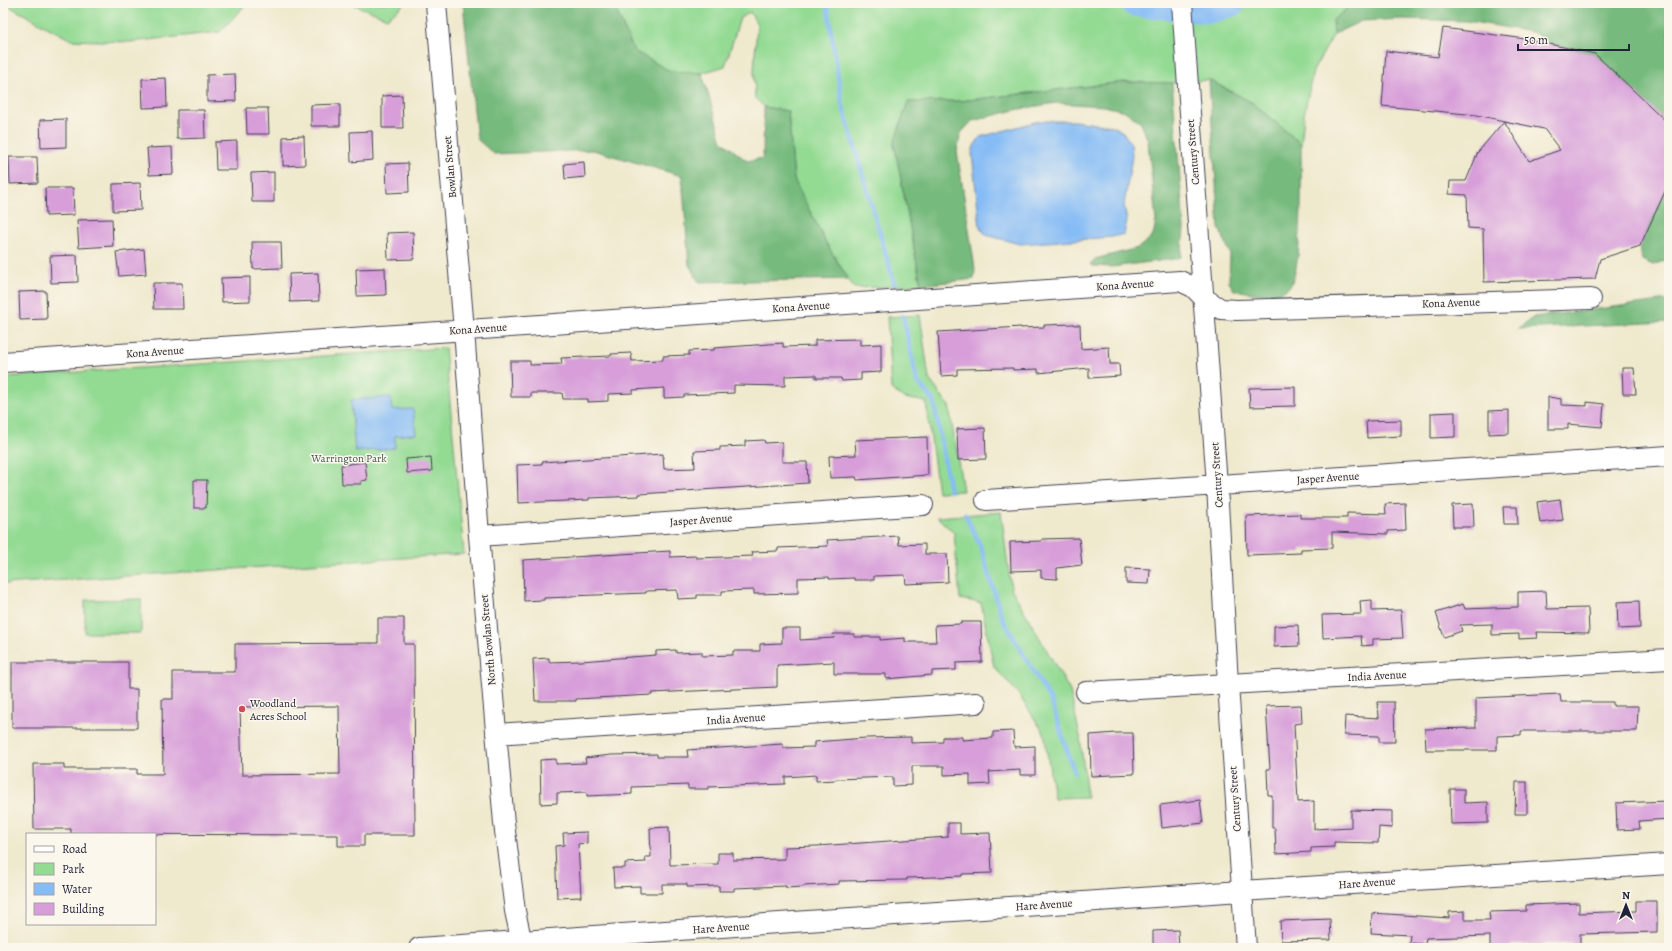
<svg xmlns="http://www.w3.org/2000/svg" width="1672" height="951" font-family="Alegreya,serif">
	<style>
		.green { fill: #93da93; stroke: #5a7e67 }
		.forest { fill: #76ba7d; stroke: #4c6e5c }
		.water { fill: #86bcf5; stroke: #546f98 }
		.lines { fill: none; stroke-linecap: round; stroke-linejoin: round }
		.stream { stroke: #86bcf5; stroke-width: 4.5 }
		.river { stroke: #86bcf5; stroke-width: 27 }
		.building { fill: #d79ed9; fill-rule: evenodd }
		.minor-casing { stroke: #414051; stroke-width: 22 }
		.minor { stroke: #fff; stroke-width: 20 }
		.poi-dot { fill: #d1495b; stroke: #fbf7ec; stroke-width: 1.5 }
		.labels { text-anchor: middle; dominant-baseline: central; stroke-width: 3; stroke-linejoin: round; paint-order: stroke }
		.street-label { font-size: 11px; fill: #22223b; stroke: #fbf7ec }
		.park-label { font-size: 11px; fill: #445955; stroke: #fbf7ec }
		.poi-label { font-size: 11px; fill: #22223b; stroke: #fbf7ec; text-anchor: start }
	</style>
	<rect width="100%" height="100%" fill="#fbf7ec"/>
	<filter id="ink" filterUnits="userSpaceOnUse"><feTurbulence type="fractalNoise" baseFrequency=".025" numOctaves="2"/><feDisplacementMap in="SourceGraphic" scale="8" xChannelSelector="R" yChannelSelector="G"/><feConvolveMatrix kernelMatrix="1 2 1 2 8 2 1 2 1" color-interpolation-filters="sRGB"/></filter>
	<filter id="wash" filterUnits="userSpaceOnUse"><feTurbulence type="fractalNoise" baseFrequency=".012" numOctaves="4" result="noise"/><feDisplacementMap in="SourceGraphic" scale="16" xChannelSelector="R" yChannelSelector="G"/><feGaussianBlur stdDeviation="0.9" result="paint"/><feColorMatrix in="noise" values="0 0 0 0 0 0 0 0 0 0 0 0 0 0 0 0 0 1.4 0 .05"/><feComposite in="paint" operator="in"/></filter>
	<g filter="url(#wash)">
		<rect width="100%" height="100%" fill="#efe9cd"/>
		<path class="green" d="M3,3H247L220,32L130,42L71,40Z
			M350,3H403L402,6L387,18Z
			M608,3H1397L1349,7L1333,20L1334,34L1313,71L1304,115L1301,144L1253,103L1209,80L1172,83L1124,82L960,101L908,102L894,143L921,285L854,288L826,243L794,180L788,111L764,107L755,98L754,71L757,24L750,12L740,18L725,66L702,73L670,71L634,51L615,8Z
			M920,315L929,379L949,406L963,491L938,492L926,402L904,398L891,389L887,317Z
			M445,348L464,554L3,584V377Z
			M1001,512L1011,588L1070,691L1080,736L1087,797L1054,798L1044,733L1017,692L994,667L981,603L960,599L954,533L937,517Z
			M141,599V633H85V600Z"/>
		<path class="forest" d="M463,3H608L615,8L634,51L670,71L702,73L722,141L747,161L763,158L764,107L788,111L794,180L826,243L848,279L699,282L689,265L682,176L593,150L494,154L477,139Z
			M1397,3H1669V122H1666L1595,54L1553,44L1533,32L1467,21L1403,19L1361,21L1334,34L1333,20L1349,7Z
			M1209,80L1253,103L1301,144C1301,169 1304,274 1288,288C1274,300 1250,292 1234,290L1229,282L1230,253L1219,228Z
			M1124,82L1172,83L1184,228L1181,257L1174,259L1111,267L1093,266L1090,264L1095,259L1138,248L1153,236L1156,221L1148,141L1141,123L1125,111L1104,106L1056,103L1019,109L972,121L961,133L957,151L975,269L974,279L921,285L894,143L908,102L960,101Z
			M1669,183V254L1666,260L1653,265L1642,260L1640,246Z
			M1669,300V322L1517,329L1534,317Z"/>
		<path class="water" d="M1039,121H1074L1113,126L1123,132L1131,144L1132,156L1124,205L1127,221L1124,234L1112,237L1020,244L986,235L980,227L972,153L974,146L980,137Z
			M390,397L392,410L413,409L416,434L395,436V448L355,452L351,400Z"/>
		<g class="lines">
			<path class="stream" d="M827,3L842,103L895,286
				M903,316L917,381L934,402L950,491
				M965,514L980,545L1002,618L1051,701L1074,772"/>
			<path class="river" d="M1134,3L1209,10L1232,3"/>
		</g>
		<g id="blocks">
			<path class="building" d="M1443,28L1526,39L1595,54L1669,124V183L1640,246L1600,259L1595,279L1484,282L1483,229L1468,228L1467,195L1449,194L1450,181H1466L1478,152L1504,121L1477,115L1382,106L1386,51L1438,57ZM1504,121L1544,129L1560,150L1529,161Z
				M235,74L236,101L207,102V75Z
				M166,78L167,107L143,108L142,79Z
				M402,95L403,128H382V96Z
				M340,104V126H311V105Z
				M246,108H268L269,134H247Z
				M177,110H204L205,138L177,139Z
				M66,119V147L41,148L40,120Z
				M372,131L373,160L351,162L350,132Z
				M304,136L305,165L283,166V137Z
				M237,141V170H216L215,142Z
				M172,147L173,174L149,175L147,148Z
				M9,157H37L38,183L10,184Z
				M584,162L585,177L565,179L564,164Z
				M408,163L409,192L387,193L386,164Z
				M274,172V202H252L251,173Z
				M140,183L141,210L113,211V184Z
				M45,188H73L74,215L46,216Z
				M112,219L113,246L79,248L77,220Z
				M413,232L414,259L388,260L387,233Z
				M252,242H281L282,268L253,269Z
				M144,249L146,274L119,276L116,252Z
				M77,255L78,282L51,283L50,256Z
				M385,268L386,295L357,296L356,269Z
				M318,273L319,301L290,302L289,274Z
				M250,277V301L222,302L221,278Z
				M153,283H182L183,309H154Z
				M46,291L47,319L20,320L19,292Z
				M1074,324V325H1080L1081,349L1109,347L1110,364H1119L1120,376L1089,378V368L1038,373V369L1013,370V368L957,369V375L941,376L938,332L1021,327V328L1044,327V325Z
				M860,339V345L881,344V372L861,373V380L842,381L841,378H816V375L785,376V386L734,385V393L684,395V397L664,398V388L633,390V393L608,394V401L588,402V399H563L562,393H531V397H511L510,361H530V365L562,364L561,358L611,356V354L631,353L632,361L663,360V356L689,355V351L714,350V348L783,343V347L815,346V340Z
				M1622,368H1634L1636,394H1623Z
				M1295,387V406L1250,407L1249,388Z
				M1548,397L1561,399V405L1587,406V402L1604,404L1602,427L1568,424V429H1548Z
				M1509,410V433L1489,434V411Z
				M1455,412V437L1431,438V413Z
				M1401,420V436L1367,438L1366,421Z
				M985,428L986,459L958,460L957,429Z
				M927,437L928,475L857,480L856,477L830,478L829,456L856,455L855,440Z
				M764,440L765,443L782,442V462H807L808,483L639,494V496L589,498V500L518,503L517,465L542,464V462L663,454L664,469L695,468L694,451L720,450V447L745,446V441Z
				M431,457L432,471L407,473L406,459Z
				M365,462L367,480L361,481V484H342L341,465Z
				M194,480H207L206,508H194Z
				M1560,499L1563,520L1540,523L1537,502Z
				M1405,503L1406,530L1388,531V534L1332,532V548L1301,549V553L1247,555L1246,516L1300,514V518H1347V513L1386,514L1385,504Z
				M1473,504L1474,527H1453L1452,505Z
				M1503,507H1517L1518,524H1504Z
				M898,536L899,545L925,544V554H947L948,582L906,584L905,575L874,576V580H854V578L829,579V577L798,578V593L754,594V590L722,591V595H697V598L678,599L677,590L646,591V593L570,596V597L544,598V600L524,601L523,560L670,551V557L696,556V558L753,556L752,552L778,551V548L828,546L827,540Z
				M1079,538L1082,565L1057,568V579L1041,578V570L1011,571L1010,542L1042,541V539Z
				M1126,568L1150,569L1149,584L1126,583Z
				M1546,591L1547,609L1588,608L1589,633L1536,632L1537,638L1519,639V634L1492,635V624L1460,625L1462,631L1444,637L1436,613L1463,604L1465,609L1518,607V592Z
				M1372,600V611L1401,610L1403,638L1373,639V645L1362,646L1361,636L1323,638L1322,615L1361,614L1360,601Z
				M1639,601L1640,628L1618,629L1617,602Z
				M378,618H404V644H414L415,835H364V846H338V835L71,834V829H34L33,764H64V769H137V774H163L162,699H173V672H235V644L378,643ZM339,706L340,774L242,775L240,707Z
				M961,622H981L982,662L956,663V670L932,671V675L886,679V674H834V662L777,665V687L652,693V695L576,699V701H535L533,659L549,658V662L581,661L656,655V651L676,650V653L702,652V656L733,655V651H760V644L782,643V628H800V640L834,638L833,634H854V637H880V640L905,638V642H936L935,625L961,624Z
				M1298,625L1299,646L1274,647V626Z
				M12,662H128V689H137V728H12Z
				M1560,694L1561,702H1613V706H1638L1637,731H1521V735L1497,736V750H1426L1425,729L1476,728V698Z
				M1378,702H1394L1395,742H1379V736L1344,735L1345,716L1379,718Z
				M1301,705L1302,723L1294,724L1298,802L1314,801V829L1351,827V810L1392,811V828L1379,827L1378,843L1334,842V847L1311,848V852L1276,854L1275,828H1272V795H1268L1267,769H1270L1266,706Z
				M1013,731L1014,747L1035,746V775H1020V770L989,772L990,784L970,785V774L944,775V766H912V785L893,786V777L836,779V780L816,781V775L785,777V784L708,787V789H688V785L632,787V794L587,796V792L557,793V803L541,804L540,760L556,759V764L586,763L585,758L611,755L657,754V757H688L687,750L783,744V748L814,747V742L866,738L911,737V743L943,742V737H962V740L993,738V732Z
				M1116,733H1133L1134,774L1091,776L1090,735Z
				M1516,782H1527V814H1515Z
				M1450,789H1464V803L1488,802V823L1451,824Z
				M1200,800L1203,823L1162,828L1160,805Z
				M1669,801V819L1639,821L1640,829L1617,830L1616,803Z
				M948,823H960V834L990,833L992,873L962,874V876L907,878V880L839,881V884L803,886V887L786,888V886L734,888V891H719V886L687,887V884H662V893H640V886L614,887L613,868H625V863L646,862L645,857H651L650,828L669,827L670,865L718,864V853H733V860L785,859V847L817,846L948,837Z
				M587,832V843L578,844L581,897L557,898L555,846L564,845L563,833Z
				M1636,901H1657V932L1580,934V943L1511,945V948H1490V936L1426,938L1425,944L1409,943L1410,935L1371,933L1372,913L1449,918V912L1465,911V920H1490L1489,912L1526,911V905L1579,903V913L1636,911Z
				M1330,919L1331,940L1281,941L1280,921Z
				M1178,930L1179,948H1153V931Z"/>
		</g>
	</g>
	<g filter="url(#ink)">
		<use href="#blocks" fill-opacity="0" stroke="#414051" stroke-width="1"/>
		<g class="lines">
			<g class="minor-casing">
				<path id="minor" d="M436,3L464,330L479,536L504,823L515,911L523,948
					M1182,3L1217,485L1228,684L1246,948
					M3,362L1180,281L1193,287L1205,299L1221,309L1237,310L1591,299
					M986,500L1669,456
					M479,536L923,505
					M1086,692L1669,659
					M496,734L976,703
					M419,948L1241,891L1669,864"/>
			</g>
			<use href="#minor" class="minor"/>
		</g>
	</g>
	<circle class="poi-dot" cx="242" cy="709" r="4"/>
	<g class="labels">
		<g class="street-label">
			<text transform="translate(1193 152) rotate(-95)">Century Street</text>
			<text transform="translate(450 167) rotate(-95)">Bowlan Street</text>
			<text transform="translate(1125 285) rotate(-4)">Kona Avenue</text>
			<text transform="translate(1451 303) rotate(-2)">Kona Avenue</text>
			<text transform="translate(801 307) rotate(-4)">Kona Avenue</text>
			<text transform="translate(478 329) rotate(-4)">Kona Avenue</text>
			<text transform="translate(155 352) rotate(-4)">Kona Avenue</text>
			<text transform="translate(1217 475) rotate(-94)">Century Street</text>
			<text transform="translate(1328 478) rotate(-4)">Jasper Avenue</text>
			<text transform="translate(701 520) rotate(-4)">Jasper Avenue</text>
			<text transform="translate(488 640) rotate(-95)">North Bowlan Street</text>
			<text transform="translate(1377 676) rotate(-3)">India Avenue</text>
			<text transform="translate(736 719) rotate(-4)">India Avenue</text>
			<text transform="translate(1235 799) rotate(-94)">Century Street</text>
			<text transform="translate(1367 883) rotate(-4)">Hare Avenue</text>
			<text transform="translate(1044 905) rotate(-4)">Hare Avenue</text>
			<text transform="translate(721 928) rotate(-4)">Hare Avenue</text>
		</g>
		<g class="park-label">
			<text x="349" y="458">Warrington Park</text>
		</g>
		<g class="poi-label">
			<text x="250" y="703">Woodland<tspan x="250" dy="13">Acres School</tspan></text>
		</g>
	</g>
	<rect width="1672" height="951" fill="none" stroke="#fbf7ec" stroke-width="16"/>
	<rect x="26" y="833" width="130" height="92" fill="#fbf7ec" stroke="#a4a2a5"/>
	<rect x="34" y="846" width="20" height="6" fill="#ffffff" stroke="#a4a2a5"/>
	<text x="62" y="853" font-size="12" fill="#22223b">Road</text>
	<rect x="34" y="863" width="20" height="12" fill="#93da93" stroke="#a4a2a5"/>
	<text x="62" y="873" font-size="12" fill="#22223b">Park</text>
	<rect x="34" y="883" width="20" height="12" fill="#86bcf5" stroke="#a4a2a5"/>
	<text x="62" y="893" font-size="12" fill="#22223b">Water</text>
	<rect x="34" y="903" width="20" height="12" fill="#d79ed9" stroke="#a4a2a5"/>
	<text x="62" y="913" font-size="12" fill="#22223b">Building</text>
	<g transform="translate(1626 905)" stroke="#fbf7ec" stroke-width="3" paint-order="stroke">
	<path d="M0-3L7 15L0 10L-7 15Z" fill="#22223b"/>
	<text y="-6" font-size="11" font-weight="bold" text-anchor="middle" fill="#22223b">N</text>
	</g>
	<path d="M1518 44v6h111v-6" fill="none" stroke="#22223b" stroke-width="2"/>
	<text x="1524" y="44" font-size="12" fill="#22223b" stroke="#fbf7ec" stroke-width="3" paint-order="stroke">50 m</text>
</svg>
